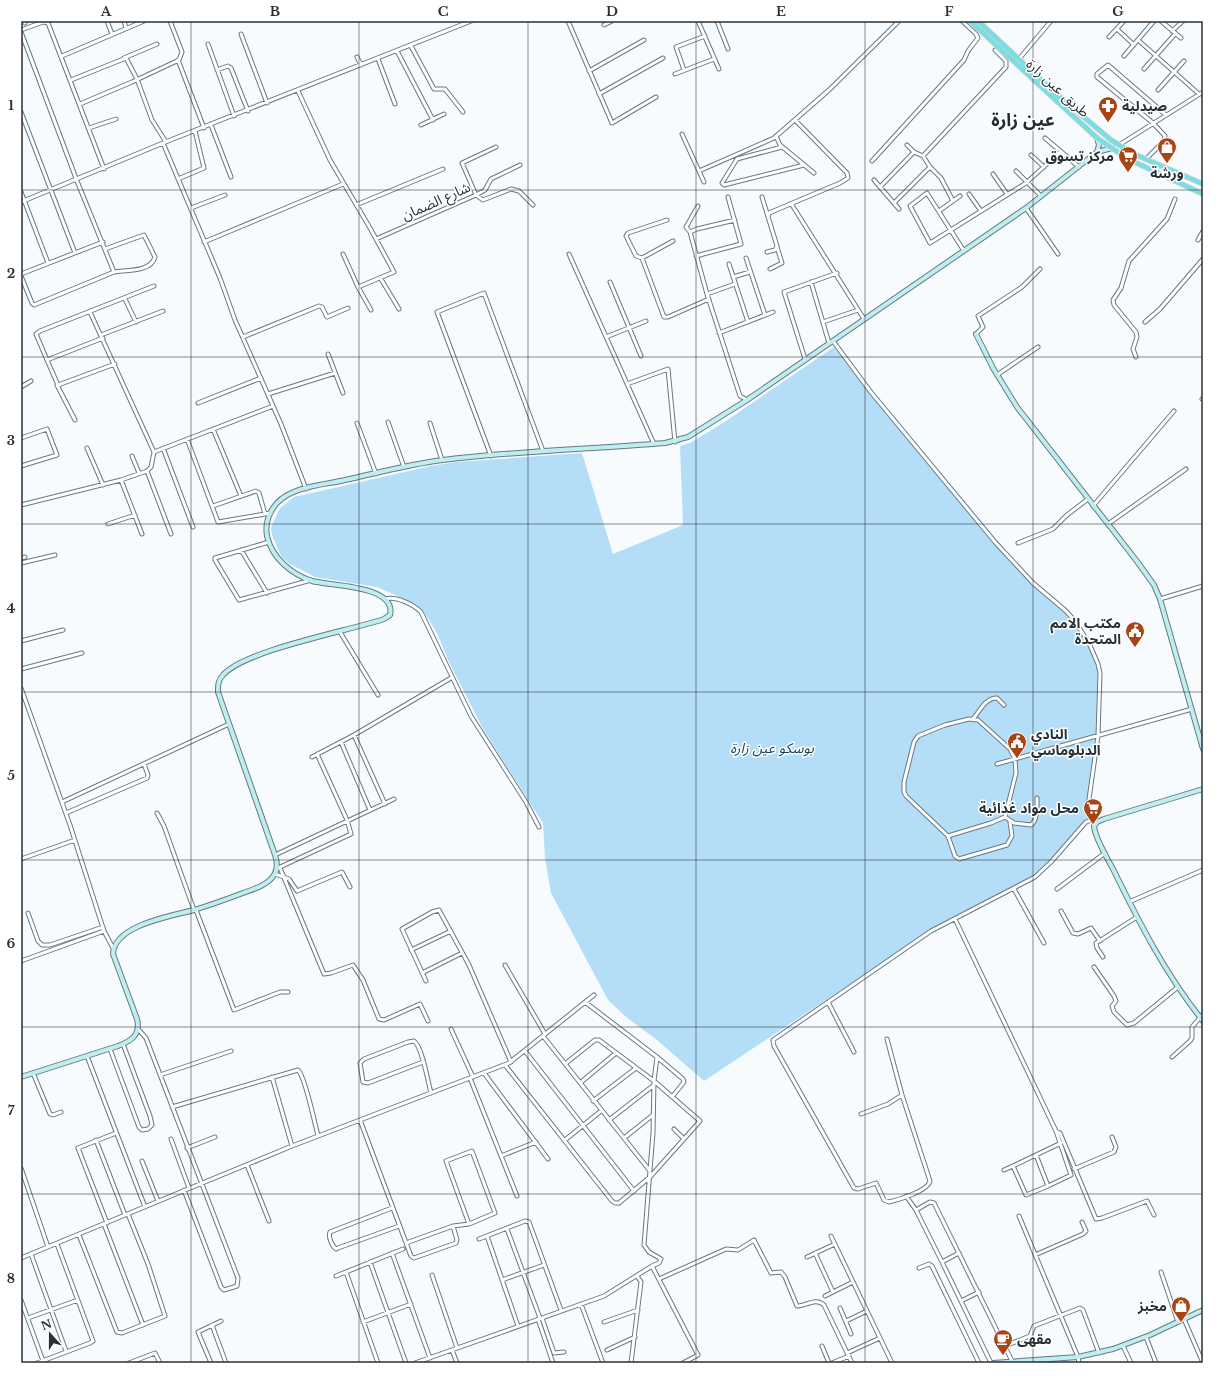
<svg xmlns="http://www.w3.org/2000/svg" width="1224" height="1384" font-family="'Libre Baskerville','Noto Sans Arabic',serif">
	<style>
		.green { fill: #b4def7 }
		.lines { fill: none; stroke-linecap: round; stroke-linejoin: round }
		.minor-casing { stroke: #667984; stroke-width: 5 }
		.secondary-casing { stroke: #667984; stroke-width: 6 }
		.primary-casing { stroke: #d4d6d7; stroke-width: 6 }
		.minor { stroke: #fff; stroke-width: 3 }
		.secondary { stroke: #beeef0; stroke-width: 4 }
		.primary { stroke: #7cdde1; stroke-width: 4.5 }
		.grid { fill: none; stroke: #283135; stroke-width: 1; stroke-opacity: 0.55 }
		.labels { text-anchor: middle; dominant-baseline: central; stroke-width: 3; stroke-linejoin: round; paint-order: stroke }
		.street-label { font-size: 14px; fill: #283135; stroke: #fff }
		.poi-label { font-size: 14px; font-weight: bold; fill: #283135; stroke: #fff; text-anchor: end }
		.park-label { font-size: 14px; font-style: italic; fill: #174358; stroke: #fff }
		.district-label { font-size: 18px; font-weight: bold; fill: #1c2d36; stroke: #fff }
		.neatline { fill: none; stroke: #283135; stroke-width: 1.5 }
		.grid-label { font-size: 13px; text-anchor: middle; font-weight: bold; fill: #283135 }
	</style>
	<rect width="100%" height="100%" fill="#f7fbfe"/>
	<path class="green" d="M834,347L1035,585L1071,615L1079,625L1092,647L1100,668L1101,691L1090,809L1091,816L1061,850L1024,884L934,928L704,1081L657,1040L626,1017L608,1000L551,893L545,858L543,823L483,729L449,662L437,633L422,609L416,604L377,587L315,577L288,563L281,556L273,538L271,530L272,525L280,508L294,497L431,466L456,462L582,453L613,554L683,525L680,446L690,443L723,423Z"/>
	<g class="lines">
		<g class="minor-casing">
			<path id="minor" d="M24,21L25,23
				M107,21L112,34
				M124,21L126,28
				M568,21L612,123L656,97
				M698,21L719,69
				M717,21L728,49
				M1161,21L1181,38
				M604,25L612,21
				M1117,29L1134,45
				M21,30L43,22L48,23L104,169
				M1172,31L1183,21
				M21,32L77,181L114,272L34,305L32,303L21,276
				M241,34L267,103
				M1109,37L1124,21
				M1138,40L1199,94
				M208,44L234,116
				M411,46L434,89H445L463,112
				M397,51L433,120
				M62,56L144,21
				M1124,56L1154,21
				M357,57L361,65
				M124,58L157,44
				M378,59L395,104
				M1019,59L1051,21
				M178,60L204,128
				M1144,69L1175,34
				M217,70L228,66L231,68L248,111
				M684,70L676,47L705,36
				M589,71L644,40
				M675,74L714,59
				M71,80L126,58L137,79L152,120L166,142
				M1158,90L1184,61
				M298,91L330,160L370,228L394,272L358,287L371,310
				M599,94L663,58
				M80,104L132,82L179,60L182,52L170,21
				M21,112L75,253
				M211,125L231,177
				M421,125L444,114
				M89,128L116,119
				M682,134L704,182
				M776,136L780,145L814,173
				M1045,138L1079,167
				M907,145L914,152L923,156L930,167L941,178L953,201
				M1119,145L1203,92
				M496,147L462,163L476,195L483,200L511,189L519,191L533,205
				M782,147L737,159L722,183L724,185L804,165
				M1031,155L1044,167
				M923,156L1006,67V61L995,50
				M1146,159L1164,141L1165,136L1153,123L1097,77V74L1108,65L1166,115
				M872,161L964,60L968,51L978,38L976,34L962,21
				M699,171L774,138L829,90L899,21
				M1016,171L1041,196
				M993,174L1007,194
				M178,179L204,168L195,131
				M874,180L899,209
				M880,187L914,152
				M21,192L48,263
				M969,194L981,211
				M762,197L777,246L775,250L767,252
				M21,202L163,143
				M894,203L930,167
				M356,205L443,169
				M792,205L864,319
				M191,208L225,195
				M1026,208L1058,254
				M939,211L960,196
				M768,217L769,213L840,183L848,178L847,173L795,120
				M667,220L628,233L626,236L636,256L642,258L673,241
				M735,220L697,229L690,232L707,294L740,396L747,400
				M690,232L686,227L698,206
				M376,239L476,195L485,190L491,179L520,165
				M1198,240L1203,231
				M204,242L343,184
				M105,249L144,235L155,257C151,272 127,270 114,272
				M964,251L927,193L910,206L930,243L1026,183L1060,152
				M343,254L358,287
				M569,254L654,444
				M696,256L741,244L728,197
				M642,258L664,317H668L709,299
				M746,258L765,315
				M729,264L748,322
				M770,269L782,263L777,247
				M21,274L103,242
				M733,277L750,272
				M381,279L399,309
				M610,282L641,356
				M811,282L829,343
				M707,294L735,284
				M125,299L136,322
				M823,322L858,310
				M1145,322L1160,309L1203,259
				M719,333L773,312
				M976,334L983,327L978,316L1022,287L1040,269
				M101,335L163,311
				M243,337L319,306L322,307L327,317L348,308
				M606,337L646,321
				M103,338L47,360L36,334L40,331L154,286
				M833,341L870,391L995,542L1033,583L1066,611L1074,620L1089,643L1098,664L1100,673L1098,736L1089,799L1090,811
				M328,354L343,393
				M1136,357L1133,349L1137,337L1136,332L1114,305L1113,300L1121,288L1129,261L1167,219L1175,199
				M805,359L784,292L837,273
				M47,360L58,385L115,364
				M997,375L1038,347
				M627,384L668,369L675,442
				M57,385L75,420
				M21,387L31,381
				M268,394L335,373
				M1202,399L1203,398
				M198,403L261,378
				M388,422L404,467
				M357,423L376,474
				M430,423L442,460
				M213,429L241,496
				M21,438L47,429L57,455L21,466
				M187,439L218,522L271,513
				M87,448L103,485
				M163,448L193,527
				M154,452L273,406
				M132,456L139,473
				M491,456L437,312L484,293L543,451
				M147,471L171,534
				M121,480L142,534
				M306,489L281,424L235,320L220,278L163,143L471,21
				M21,505L121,480L147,471L151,467L154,452L90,312
				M213,506L256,491L259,493L265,514
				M1093,506L1174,411
				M108,524L135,515
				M1108,524L1186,469
				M269,542L215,558V560L239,600L311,580
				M1018,543L1053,529L1067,515L1088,499
				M241,550L267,593
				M21,558L25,557
				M21,563L55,555
				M385,599C396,596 413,604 421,612L471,716L526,802L539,827
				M1160,599L1203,586
				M340,632L378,695
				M21,641L63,630
				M21,669L82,653
				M21,688L70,825L104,931L113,948
				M973,719C980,711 985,698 997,698L1004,705
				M354,735L385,804
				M341,742L370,810
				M312,757L354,735L451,678
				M997,764L1192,709
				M62,802L229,724
				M66,813L147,778L148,775L144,764
				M157,813L164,826L194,910
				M1005,817L1014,823L1031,825C1038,820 1037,806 1037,798
				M948,836L991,823L1005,817L1016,773L1015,759L1010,749L978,720L969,719L945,725L918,736L914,742L904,782V792L906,796L948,836L955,856L959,859L1007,845L1012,836L1010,822
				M275,855L394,799
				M21,859L75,840
				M278,868L351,834L347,820L317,754
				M280,868L324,974L331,973L353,965L363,980L379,1019L384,1020L420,1004L428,1021
				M275,874L289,879L297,891L342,872L350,887
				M1014,889L1044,943
				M1057,889L1105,853
				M1129,902L1203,870
				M196,910L234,1010L280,992H288
				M1061,911L1073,933L1078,934L1091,928L1100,941
				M28,913L38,941L42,945H50L103,927
				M955,919L1056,1131L1071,1175L1048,1186L1036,1155
				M411,950L451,931
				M1103,957L1097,948L1096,943L1137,917
				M21,961L104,931
				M505,965L545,1034
				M1094,967L1114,996L1116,1001L1112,1006L1114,1012L1127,1025L1134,1023L1178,987
				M422,973L462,953
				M426,981L402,929L432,912L439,910L469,965L511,1062
				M585,1002L657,1057L683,1079L684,1082L672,1097
				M828,1002L854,1052
				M138,1029L146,1038C176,1118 207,1198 238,1278L237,1286L224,1290L221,1287L184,1190
				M451,1029L473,1077
				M543,1036L650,1171
				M887,1039L902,1095L930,1181C928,1191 898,1200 889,1202L884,1200L876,1183L858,1189L854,1188L774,1046L773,1040L931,931L1035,877L1051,862L1086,822L1092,820L1097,822
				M110,1049L139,1127L142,1130L148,1129L152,1125L150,1116L123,1044
				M525,1051L634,1191
				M87,1056L145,1207
				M1172,1057L1190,1041L1192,1038V1027L1203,1014
				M423,1062L368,1083L363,1082L360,1063L364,1059L408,1042L414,1041C422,1046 428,1082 431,1093
				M505,1065L612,1201L615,1203H619L650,1177L700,1121L654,1081L599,1040H595L565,1064
				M33,1073L50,1114L53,1115L61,1112
				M484,1073L548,1159
				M160,1075L231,1051
				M272,1077L292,1146
				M470,1078L517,1196
				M580,1083L616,1053
				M593,1101L636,1068
				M172,1107L298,1070C305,1076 315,1124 318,1136
				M861,1114L888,1104L902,1095
				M360,1120L411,1256L414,1258L456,1243L457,1240L453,1226
				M609,1120L654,1085
				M674,1129L684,1139
				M1056,1131L1060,1133L1096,1219L1102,1218L1147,1201L1154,1215
				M624,1138L653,1115
				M171,1139L189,1188
				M96,1140L125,1215
				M565,1140L601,1111
				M187,1148L215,1137
				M501,1156L536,1142
				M142,1161L158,1201
				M247,1165L269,1221
				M21,1168L48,1247
				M1074,1169L1114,1152L1116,1147L1112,1137
				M1004,1170L1013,1166
				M1048,1186L1026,1195L1013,1166L1061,1143
				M906,1196L916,1210L942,1262L991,1363
				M392,1208L330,1232C328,1237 332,1246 336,1249L338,1248L399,1226
				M916,1210L930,1202L934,1203L1012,1361
				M1019,1216L1078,1357L1079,1363
				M107,1223L78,1148L116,1133
				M104,1224L143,1325
				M507,1229L540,1318
				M79,1235L117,1332L122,1333L165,1316L148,1264L128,1214
				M487,1236L518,1326
				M831,1236L892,1363
				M479,1239L525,1221L529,1222L561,1310
				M406,1243L453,1226L469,1224L495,1213L472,1151L446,1161L469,1224
				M392,1253L430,1358
				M815,1253L833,1292
				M31,1254L66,1351
				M1035,1255L1083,1234L1086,1231L1082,1222
				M807,1257L835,1244
				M21,1258L292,1146L509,1063L594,995
				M370,1262L406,1363
				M942,1262L959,1253
				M652,1266L659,1263L661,1259L649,1252L644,1245L653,1133L654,1081L657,1057
				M919,1268L929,1264L932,1266L979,1363
				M346,1272L378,1363
				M1161,1272L1178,1322
				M432,1275L457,1348
				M336,1276L403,1249
				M659,1279L726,1249L738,1250L754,1240L771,1273L781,1272L785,1277L797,1306C806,1306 816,1297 824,1305L852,1363
				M502,1280L544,1265
				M825,1296L853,1282
				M21,1300L43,1361
				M961,1301L979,1292
				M581,1304L603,1363
				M840,1308L851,1334
				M28,1318L78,1300
				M542,1318L554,1353L564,1352
				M538,1319L553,1363
				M1184,1319L1203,1363
				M846,1321L867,1311
				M363,1322L411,1304
				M604,1322L638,1310
				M212,1325L226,1363
				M1146,1337L1156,1363
				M822,1346L829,1363
				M1005,1346L1030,1336L1034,1326L1080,1308L1083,1310L1099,1353
				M1123,1346L1131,1363
				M452,1350L457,1363
				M607,1350L635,1337
				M847,1353L880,1338
				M37,1363L90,1343L93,1341L57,1244
				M129,1363L155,1353L160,1363
				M211,1363L198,1332L221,1321
				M415,1363L604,1296L652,1266L698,1355L683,1363
				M631,1363L641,1282L637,1276
				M832,1363L849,1356"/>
		</g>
		<g class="secondary-casing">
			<path id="secondary" d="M1097,152L1099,145L1097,138
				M976,334L993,368L1017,407L1136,560L1154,585L1160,599L1203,749
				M1203,789L1104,819L1097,822L1094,826C1095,839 1108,859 1114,871C1140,924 1166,975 1203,1021
				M21,1077L118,1046C131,1041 141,1035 137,1019L113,954C114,925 172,916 194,910C211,905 227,899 243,893C254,889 268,885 274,875C278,869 277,861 275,855L218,692C218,685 218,680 223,675C245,650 348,631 384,619L390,615C397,585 330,586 312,581C291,574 272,558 267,536C265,524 269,512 277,503C293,486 324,485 345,480C377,473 410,464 443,460C516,451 591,449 665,443L688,437L747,400L1026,208L1097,152L1112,148
				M993,1363L1078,1357L1113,1349L1150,1335L1203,1310"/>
		</g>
		<g class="primary-casing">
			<path id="primary" d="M970,21L1097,138L1128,159L1203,194
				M978,21L1053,91L1111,140L1134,154L1203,184"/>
		</g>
		<use href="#minor" class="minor"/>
		<use href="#secondary" class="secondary"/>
		<use href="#primary" class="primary"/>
	</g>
	<path class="grid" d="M191,21V1363M359,21V1363M528,21V1363M696,21V1363M865,21V1363M1033,21V1363M21,190H1203M21,357H1203M21,524H1203M21,692H1203M21,860H1203M21,1027H1203M21,1194H1203"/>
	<defs>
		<g id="pharmacy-pin" transform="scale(1)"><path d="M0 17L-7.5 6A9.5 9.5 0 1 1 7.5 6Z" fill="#a94414" stroke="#fff"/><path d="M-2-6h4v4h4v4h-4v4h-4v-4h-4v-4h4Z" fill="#fff"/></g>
		<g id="shop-pin" transform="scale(1)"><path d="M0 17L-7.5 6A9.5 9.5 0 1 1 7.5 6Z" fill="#a94414" stroke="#fff"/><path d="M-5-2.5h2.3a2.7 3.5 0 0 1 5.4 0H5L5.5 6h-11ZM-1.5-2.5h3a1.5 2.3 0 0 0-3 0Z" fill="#fff"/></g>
		<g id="supermarket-pin" transform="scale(1)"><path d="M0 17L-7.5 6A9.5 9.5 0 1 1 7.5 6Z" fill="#a94414" stroke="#fff"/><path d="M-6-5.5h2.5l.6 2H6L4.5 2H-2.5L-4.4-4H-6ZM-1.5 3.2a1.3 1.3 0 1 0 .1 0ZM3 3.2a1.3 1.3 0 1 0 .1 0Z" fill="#fff"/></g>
		<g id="civic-pin" transform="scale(1)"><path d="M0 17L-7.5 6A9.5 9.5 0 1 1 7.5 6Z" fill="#a94414" stroke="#fff"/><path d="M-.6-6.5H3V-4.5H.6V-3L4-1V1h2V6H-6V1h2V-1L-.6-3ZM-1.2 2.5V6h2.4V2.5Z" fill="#fff"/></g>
		<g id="cafe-pin" transform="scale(1)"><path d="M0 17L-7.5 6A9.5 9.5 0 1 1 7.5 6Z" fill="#a94414" stroke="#fff"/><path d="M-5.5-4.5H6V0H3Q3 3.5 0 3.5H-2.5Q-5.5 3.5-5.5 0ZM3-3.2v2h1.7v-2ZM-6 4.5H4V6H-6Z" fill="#fff"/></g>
	</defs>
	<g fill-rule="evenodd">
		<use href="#pharmacy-pin" x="1108" y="106"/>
		<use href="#shop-pin" x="1167" y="147"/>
		<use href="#supermarket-pin" x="1128" y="156"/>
		<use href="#civic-pin" x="1135" y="631"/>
		<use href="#civic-pin" x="1017" y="742"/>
		<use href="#supermarket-pin" x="1093" y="808"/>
		<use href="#shop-pin" x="1181" y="1306"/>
		<use href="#cafe-pin" x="1003" y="1339"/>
	</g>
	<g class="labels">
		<g class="street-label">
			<text transform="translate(1058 88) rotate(42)">طريق عين زارة</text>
			<text transform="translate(436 201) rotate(-24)">شارع الضمان</text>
		</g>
		<g class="poi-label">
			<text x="1122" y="106" text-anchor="start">صيدلية</text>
			<text x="1114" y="156">مركز تسوق</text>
			<text x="1167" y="173" text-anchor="middle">ورشة</text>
			<text x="1121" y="623">مكتب الامم<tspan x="1121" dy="16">المتحدة</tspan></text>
			<text x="1031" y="734" text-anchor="start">النادي<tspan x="1031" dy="16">الدبلوماسي</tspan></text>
			<text x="1079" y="808">محل مواد غذائية</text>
			<text x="1167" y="1306">مخبز</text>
			<text x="1017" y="1339" text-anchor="start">مقهى</text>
		</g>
		<g class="park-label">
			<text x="772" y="748">بوسكو عين زارة</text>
		</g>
		<g class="district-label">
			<text x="1023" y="120">عين زارة</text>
		</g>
	</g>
	<rect width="1224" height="1384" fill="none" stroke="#ffffff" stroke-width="44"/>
	<g transform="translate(50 1334) rotate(339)" stroke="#ffffff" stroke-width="3" paint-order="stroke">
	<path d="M0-3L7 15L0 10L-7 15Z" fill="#283135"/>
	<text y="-6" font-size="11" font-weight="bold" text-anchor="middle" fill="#283135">N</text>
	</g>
	<rect x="22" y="22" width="1180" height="1340" class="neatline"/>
	<g class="grid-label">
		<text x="106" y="16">A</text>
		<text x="275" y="16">B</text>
		<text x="443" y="16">C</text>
		<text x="612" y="16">D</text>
		<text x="781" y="16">E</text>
		<text x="949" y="16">F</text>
		<text x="1118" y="16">G</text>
		<text x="11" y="110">1</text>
		<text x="11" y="278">2</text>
		<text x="11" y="445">3</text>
		<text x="11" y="613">4</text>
		<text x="11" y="780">5</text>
		<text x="11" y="948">6</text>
		<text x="11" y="1115">7</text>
		<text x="11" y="1283">8</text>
	</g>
</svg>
